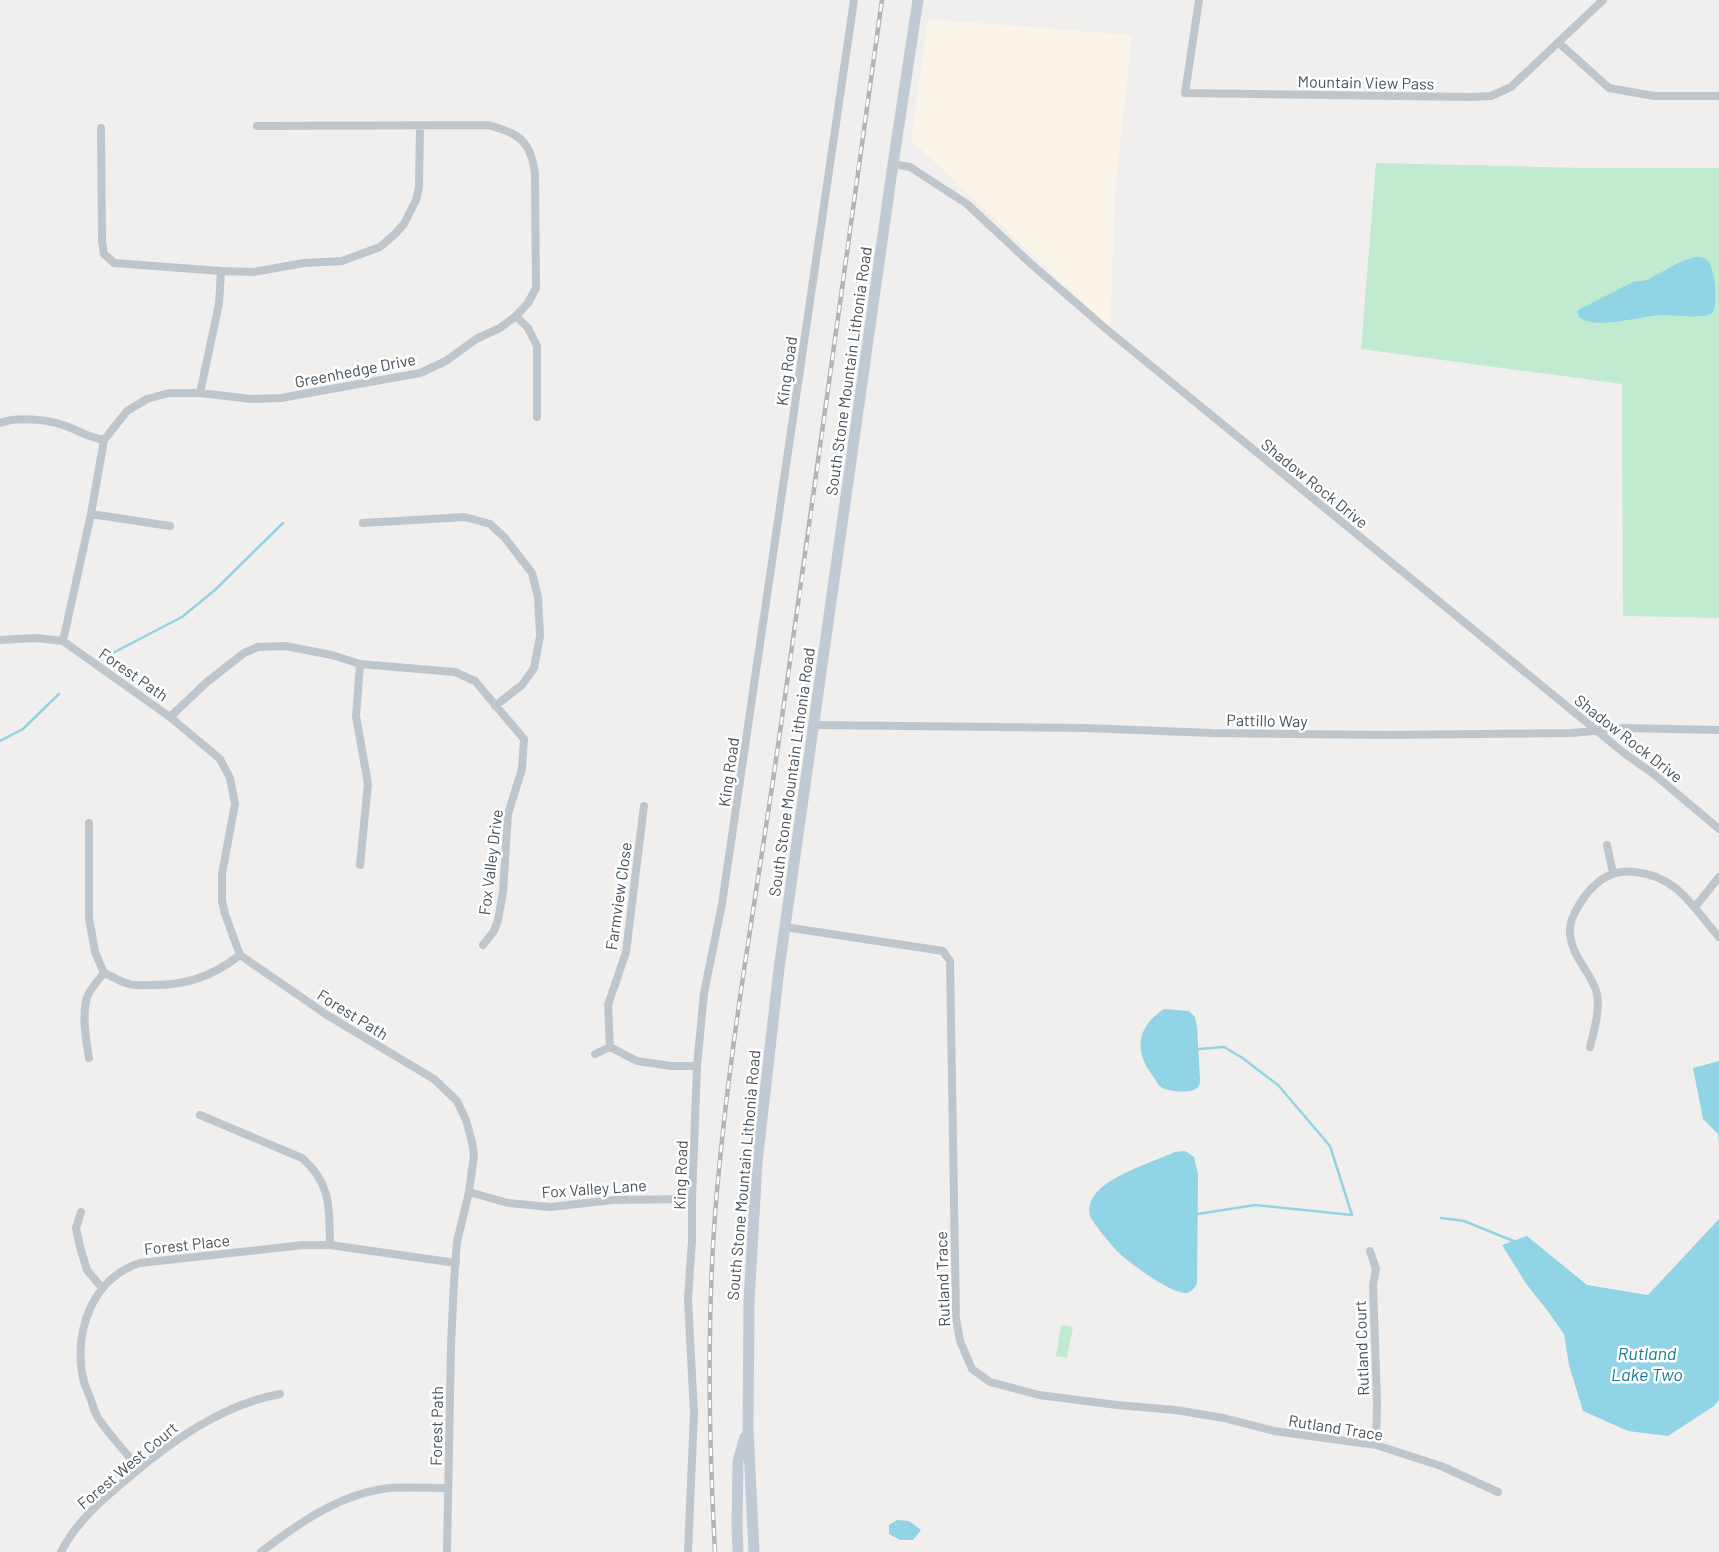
<svg xmlns="http://www.w3.org/2000/svg" width="1719" height="1552" font-family="Barlow,sans-serif">
	<style>
		.commercial { fill: #faf5e8 }
		.green { fill: #c0ebd0 }
		.water { fill: #90d4e5 }
		.lines { fill: none; stroke-linecap: round; stroke-linejoin: round }
		.stream { stroke: #90d4e5; stroke-width: 2.5 }
		.minor { stroke: #bec6cc; stroke-width: 8 }
		.secondary { stroke: #c0cad4; stroke-width: 11 }
		.rail-casing { stroke: #b1b4b8; stroke-width: 4.5 }
		.rail { stroke: #fff; stroke-width: 2.5; stroke-dasharray: 8; stroke-linecap: butt }
		.labels { text-anchor: middle; dominant-baseline: central; stroke-width: 5; stroke-linejoin: round; paint-order: stroke }
		.street-label { font-size: 16px; fill: #48525a; stroke: #fff }
		.water-label { font-size: 18px; font-style: italic; fill: #177c96; stroke: #fff }
	</style>
	<rect width="100%" height="100%" fill="#f1eeee"/>
	<path class="commercial" d="M928,19L1132,35L1116,179L1110,328L911,140Z"/>
	<path class="green" d="M1376,163L1583,168H1719V618L1623,616L1622,384L1361,349Z
		M1061,1325L1073,1327L1067,1358L1056,1356Z"/>
	<path class="water" d="M1694,257C1699,257 1705,257 1708,261C1715,269 1719,306 1712,313C1703,320 1671,314 1659,315C1638,317 1596,330 1579,317L1578,311L1580,309L1633,282L1647,280L1678,263Z
		M1164,1009L1189,1011L1195,1017L1197,1027L1200,1079C1200,1082 1200,1085 1198,1087C1193,1094 1167,1092 1161,1087C1158,1085 1155,1079 1152,1075C1133,1049 1138,1026 1164,1009Z
		M1719,1061V1145L1718,1134L1703,1119L1693,1068Z
		M1184,1151L1187,1152L1194,1157L1198,1174L1197,1283C1195,1287 1192,1292 1187,1293C1171,1294 1133,1265 1121,1255C1113,1247 1095,1226 1090,1216C1088,1210 1090,1202 1093,1197C1108,1175 1151,1163 1175,1152Z
		M1719,1219V1400L1714,1406L1668,1436L1628,1431L1583,1411L1569,1365L1564,1334L1547,1310L1527,1285L1502,1245L1527,1236L1587,1285L1648,1295Z
		M897,1520L909,1521L921,1530L913,1540H900L889,1534V1525Z"/>
	<g class="lines">
		<path class="stream" d="M107,656L182,617L215,590L283,523
			M0,741L23,729L59,694
			M1198,1214L1255,1205L1352,1215L1330,1146L1278,1085L1241,1057L1224,1047L1199,1049
			M1441,1218L1464,1221L1516,1242"/>
		<path class="minor" d="M1199,0L1185,93L1470,97L1491,96L1511,87L1603,0
			M1559,43L1609,88L1654,96H1719
			M101,128L102,241L104,254L114,263L221,271
			M893,164L910,167L967,204L1030,263L1105,328L1624,753L1655,775L1719,829
			M516,316L528,328L537,346V417
			M200,393L219,304L221,271L253,272L304,263L342,261L380,247L395,234L404,224L416,200L419,187L420,126
			M0,423C16,417 46,419 63,425C78,430 86,437 104,440
			M91,514L170,526
			M363,523L465,517L490,524L505,538L532,573L538,597L540,636L534,668L522,685L495,706
			M0,640L36,638L63,641L170,717L220,759L230,778L235,804L222,874V901L225,914L240,955L327,1015L434,1079L457,1101L466,1120L472,1142L474,1155L469,1192L457,1242L454,1281L451,1345L447,1552
			M63,641L91,514L104,440L127,411L147,399L169,393H200L251,399L281,398L420,373L446,361L476,339L500,328L516,316L528,303L536,288L535,174C531,141 519,133 488,125L257,126
			M170,717L207,682L244,653L258,647L285,646L332,655L360,664L455,672L475,681L524,739L522,769L508,814L503,892L498,920L494,931L483,945
			M815,725L1085,728L1211,733L1386,735L1572,733L1623,728L1719,730
			M89,823V918L95,952L104,973C112,976 121,982 129,984C135,986 143,985 149,985C184,986 212,977 240,955
			M1607,845L1613,873
			M360,865L368,784L356,716L360,664
			M1695,907L1719,877
			M785,927L943,951L950,961L956,1318L960,1341L972,1369L990,1382L1039,1395L1117,1405L1175,1410L1224,1418L1274,1431L1376,1445L1441,1466L1498,1492
			M610,1047L608,1005L626,952L644,806
			M610,1047L637,1061L671,1066H697
			M1590,1047C1594,1030 1600,1012 1597,994C1592,971 1569,957 1570,928C1571,915 1584,895 1594,886C1606,874 1619,870 1635,872C1678,876 1693,908 1719,937
			M595,1054L610,1047
			M89,1058C86,1041 81,1011 88,995C92,987 98,980 104,973
			M200,1115L302,1158C332,1184 329,1209 330,1245
			M469,1192L508,1203L550,1207L613,1200L692,1199
			M81,1212L76,1228L80,1247L87,1270L102,1288
			M1370,1251L1376,1269L1373,1285L1377,1401L1376,1445
			M139,1469C126,1452 110,1436 98,1418C95,1413 93,1406 91,1400C89,1395 86,1388 84,1382C72,1336 91,1278 140,1263L303,1245H330L456,1263
			M61,1552C76,1522 102,1500 127,1479C172,1441 221,1405 280,1394
			M261,1552C299,1523 341,1493 390,1488C409,1487 429,1488 448,1488
			M688,1552L694,1413L688,1299L692,1240V1199L697,1066L704,993L722,904L854,0"/>
		<path class="secondary" d="M738,1552L737,1527L738,1461L745,1437
			M754,1552L748,1429L749,1302L757,1163L779,969L893,164L918,0"/>
		<g class="rail-casing">
			<path id="rail" d="M715,1552C708,1421 706,1290 720,1160C734,1016 760,874 780,732C816,488 847,244 882,0"/>
		</g>
		<use href="#rail" class="rail"/>
	</g>
	<g class="labels">
		<g class="street-label">
			<text transform="translate(1366 82) rotate(1)">Mountain View Pass</text>
			<text transform="translate(355 370) rotate(-11)">Greenhedge Drive</text>
			<text transform="translate(786 371) rotate(-82)">King Road</text>
			<text transform="translate(848 371) rotate(-82)">South Stone Mountain Lithonia Road</text>
			<text transform="translate(1315 483) rotate(39)">Shadow Rock Drive</text>
			<text transform="translate(134 674) rotate(35)">Forest Path</text>
			<text transform="translate(1267 720) rotate(1)">Pattillo Way</text>
			<text transform="translate(1629 738) rotate(38)">Shadow Rock Drive</text>
			<text transform="translate(728 772) rotate(-82)">King Road</text>
			<text transform="translate(791 772) rotate(-82)">South Stone Mountain Lithonia Road</text>
			<text transform="translate(490 862) rotate(-83)">Fox Valley Drive</text>
			<text transform="translate(618 896) rotate(-82)">Farmview Close</text>
			<text transform="translate(353 1014) rotate(32)">Forest Path</text>
			<text transform="translate(680 1175) rotate(-88)">King Road</text>
			<text transform="translate(743 1175) rotate(-85)">South Stone Mountain Lithonia Road</text>
			<text transform="translate(594 1188) rotate(-4)">Fox Valley Lane</text>
			<text transform="translate(187 1244) rotate(-6)">Forest Place</text>
			<text transform="translate(942 1279) rotate(-92)">Rutland Trace</text>
			<text transform="translate(1361 1348) rotate(-92)">Rutland Court</text>
			<text transform="translate(436 1426) rotate(-89)">Forest Path</text>
			<text transform="translate(1336 1427) rotate(9)">Rutland Trace</text>
			<text transform="translate(127 1465) rotate(-40)">Forest West Court</text>
		</g>
		<g class="water-label">
			<text x="1647" y="1353">Rutland<tspan x="1647" dy="21">Lake Two</tspan></text>
		</g>
	</g>
</svg>
